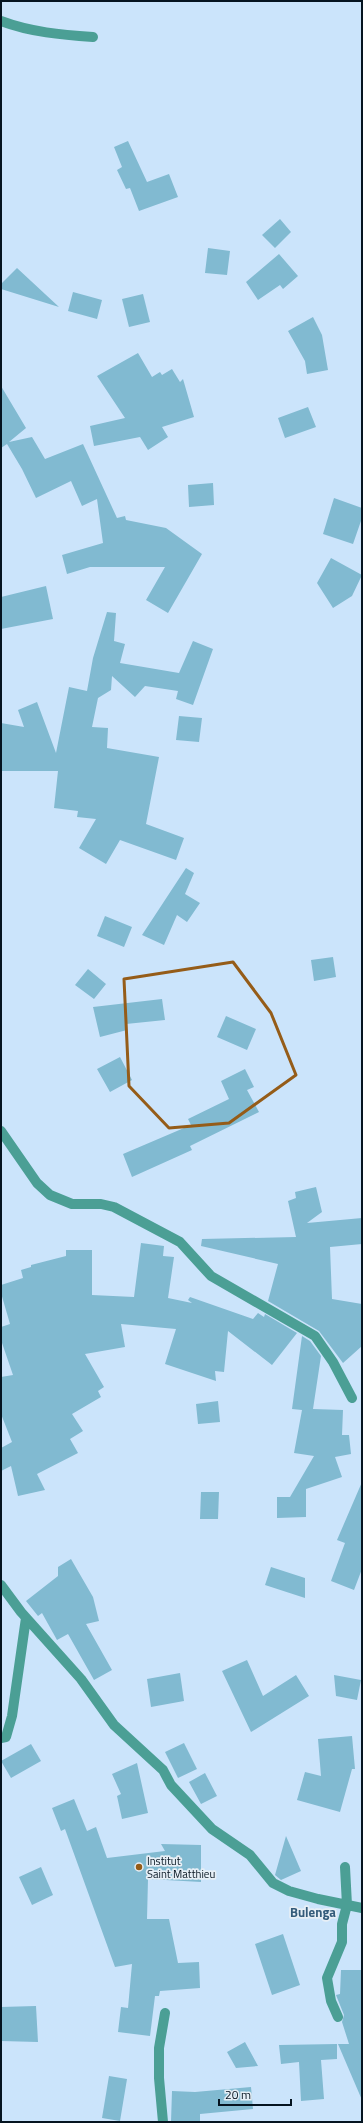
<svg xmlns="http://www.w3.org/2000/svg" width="363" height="2123" font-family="'Titillium Web',sans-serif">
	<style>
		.building { fill: #81bad1 }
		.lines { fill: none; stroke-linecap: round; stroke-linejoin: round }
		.minor { stroke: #4b9f95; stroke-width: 10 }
		.marked { fill: none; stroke: #955c18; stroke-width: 3; stroke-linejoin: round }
		.poi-dot { fill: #955c18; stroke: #e7eff6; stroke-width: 1.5 }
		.labels { text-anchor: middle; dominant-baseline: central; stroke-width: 3.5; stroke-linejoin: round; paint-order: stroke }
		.poi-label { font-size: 11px; fill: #051420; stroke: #e7eff6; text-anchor: start }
		.quarter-label { font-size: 13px; font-weight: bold; fill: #345b7a; stroke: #e7eff6 }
	</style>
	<rect width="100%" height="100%" fill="#cbe4fb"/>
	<path class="building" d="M128,141L147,182L169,174L178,197L139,211L130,188L126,189L117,170L122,167L114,147Z
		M280,219L291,232L275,248L262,235Z
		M208,248L230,251L227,275L205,273Z
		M279,254L298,276L283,289L280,285L258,300L246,282Z
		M17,268L59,307L1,289V284Z
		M73,292L102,300L97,319L68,311Z
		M143,294L150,322L129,327L122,299Z
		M313,317L322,335L328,370L307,374L305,361L288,331Z
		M138,353L152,377L160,372L162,375L172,369L180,382L183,379L194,417L162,427L168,437L148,450L140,437L94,446L90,426L125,418L97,376Z
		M1,386L26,428L9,442L32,437L45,459L83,444L117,518L125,516L126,520L166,528L202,554L168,613L146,600L165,567H90L67,574L62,555L103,543L97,499L82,506L71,481L36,498L22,469L7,444L1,448Z
		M308,407L316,427L285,438L278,418Z
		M213,483L214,505L189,507L188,485Z
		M334,498L362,508V518L353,544L323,534Z
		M331,558L362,575L352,596L333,608L317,583Z
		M46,586L53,619L1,629V597Z
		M107,612L116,613L114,641L125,644L120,663L179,673L193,641L213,649L193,705L176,699L178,691L145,686L135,697L112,676L111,690L98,698L92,727L108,728L107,748L159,757L146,824L184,838L176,860L120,840L106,864L79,848L96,819L77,817L78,811L54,808L58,771H1V723L24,727L18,710L37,702L56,753L69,687L87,691L93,658Z
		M179,716L202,718L199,742L176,740Z
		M186,868L194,873L185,894L200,903L187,922L177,915L164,945L142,935Z
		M105,916L132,927L124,947L97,936Z
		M333,957L336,977L314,981L311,960Z
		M88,969L106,984L94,999L75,985Z
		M162,999L165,1020L126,1024L127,1030L100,1037L93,1007Z
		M226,1016L256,1029L247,1050L217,1037Z
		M120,1057L132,1080L110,1092L97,1069Z
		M245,1069L254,1087L247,1090L259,1112L190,1146L192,1150L132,1177L123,1154L191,1125L188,1119L229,1099L221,1081Z
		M316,1187L322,1212L307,1223L362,1218V1244L330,1247L332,1299L362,1304V1346L343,1363L319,1331L268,1301L278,1264L201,1246L202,1239L296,1237L288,1201L296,1198L295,1192Z
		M141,1243L164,1246L163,1256L174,1257L168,1298L192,1303L188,1300L190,1297L253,1319L258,1313L264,1317L265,1314L297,1333L272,1365L228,1331L224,1372L215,1371L216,1381L165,1364L176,1329L121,1324L125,1347L85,1354L104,1387L98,1391L101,1397L72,1414L83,1431L70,1439L78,1453L37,1474L45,1490L18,1496L11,1466L1,1471V1448L12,1442L1,1414V1377L13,1375L1,1340V1327L10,1324L1,1293V1285L23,1278L21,1270L31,1267V1265L66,1256V1250H92V1295L134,1297Z
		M302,1336L310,1341L321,1356L313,1409L343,1410L342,1435H349L351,1454L335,1457L342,1477L306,1489V1517L277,1518V1497H290L314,1456L294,1453L302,1410L292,1409Z
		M218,1401L220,1422L198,1424L196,1404Z
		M362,1482V1569L354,1590L331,1581L345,1543L337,1540Z
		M201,1492H219L218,1519H200Z
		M71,1559L93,1597L99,1621L86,1624L112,1670L94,1680L68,1634L57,1640L42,1613L38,1616L26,1601L58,1576V1567Z
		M271,1567L305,1578V1598L265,1585Z
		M247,1660L263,1696L296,1675L309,1696L251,1732L222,1671Z
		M180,1673L184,1701L151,1707L147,1679Z
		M334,1675L361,1680L357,1700L336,1696Z
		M352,1736L355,1769H352L340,1812L297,1800L305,1772L321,1776L318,1739Z
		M184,1743L197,1769L178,1778L165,1752Z
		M31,1744L41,1761L11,1778L1,1761Z
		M137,1763L148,1813L122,1819L117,1796L121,1794L112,1774Z
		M205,1773L217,1796L201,1804L189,1782Z
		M74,1799L87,1831L96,1827L107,1858L165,1851L161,1844L201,1845V1882L148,1879L147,1919H169L178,1963L199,1962L200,1988L160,1991L159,1996H155L150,2036L118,2032L121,2007L128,2008L132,1964L115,1967L65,1829L61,1831L52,1808Z
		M286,1836L301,1871L281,1880L275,1875Z
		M41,1867L53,1895L32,1905L19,1877Z
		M283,1934L300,1985L272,1995L255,1944Z
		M341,1970H362V2100L338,2044H349L342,2022L344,2015L336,1995L340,1994Z
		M36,2006L38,2042L1,2041V2007Z
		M245,2042L258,2066L236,2068L227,2052Z
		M337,2044V2059L321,2060L324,2099L301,2101L299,2062L281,2064L279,2045Z
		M109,2076L127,2079L120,2121L102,2118Z
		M251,2087L253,2109L200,2114V2122H171L172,2091L195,2092Z"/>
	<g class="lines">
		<path class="minor" d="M1,21C30,32 62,35 93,37
			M1,1131L37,1183L50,1195L72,1204H101L114,1207L180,1242L211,1276L315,1336L333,1362L352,1398
			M1,1585L21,1612L81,1679L114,1725L163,1770L171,1785L212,1829L250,1855L273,1883L289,1891L318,1899L362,1908
			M1,1738L6,1737L12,1716L26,1618
			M338,2017L331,2001L327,1978L342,1942V1924L347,1905L345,1867
			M163,2122L159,2078V2048L165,2013"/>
	</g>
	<path class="marked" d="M233,962L271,1013L296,1075L229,1123L169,1128L129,1086L124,979Z"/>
	<circle class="poi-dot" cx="139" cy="1867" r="4"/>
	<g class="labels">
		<g class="poi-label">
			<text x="147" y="1861">Institut<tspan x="147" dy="13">Saint Matthieu</tspan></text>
		</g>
		<g class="quarter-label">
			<text x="313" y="1912">Bulenga</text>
		</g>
	</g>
	<rect width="363" height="2123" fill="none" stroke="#051420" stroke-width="4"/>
	<path d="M219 2099v6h72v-6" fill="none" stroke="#051420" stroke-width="2"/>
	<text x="225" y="2099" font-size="12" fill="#051420" stroke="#e7eff6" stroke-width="3" paint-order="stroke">20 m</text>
</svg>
